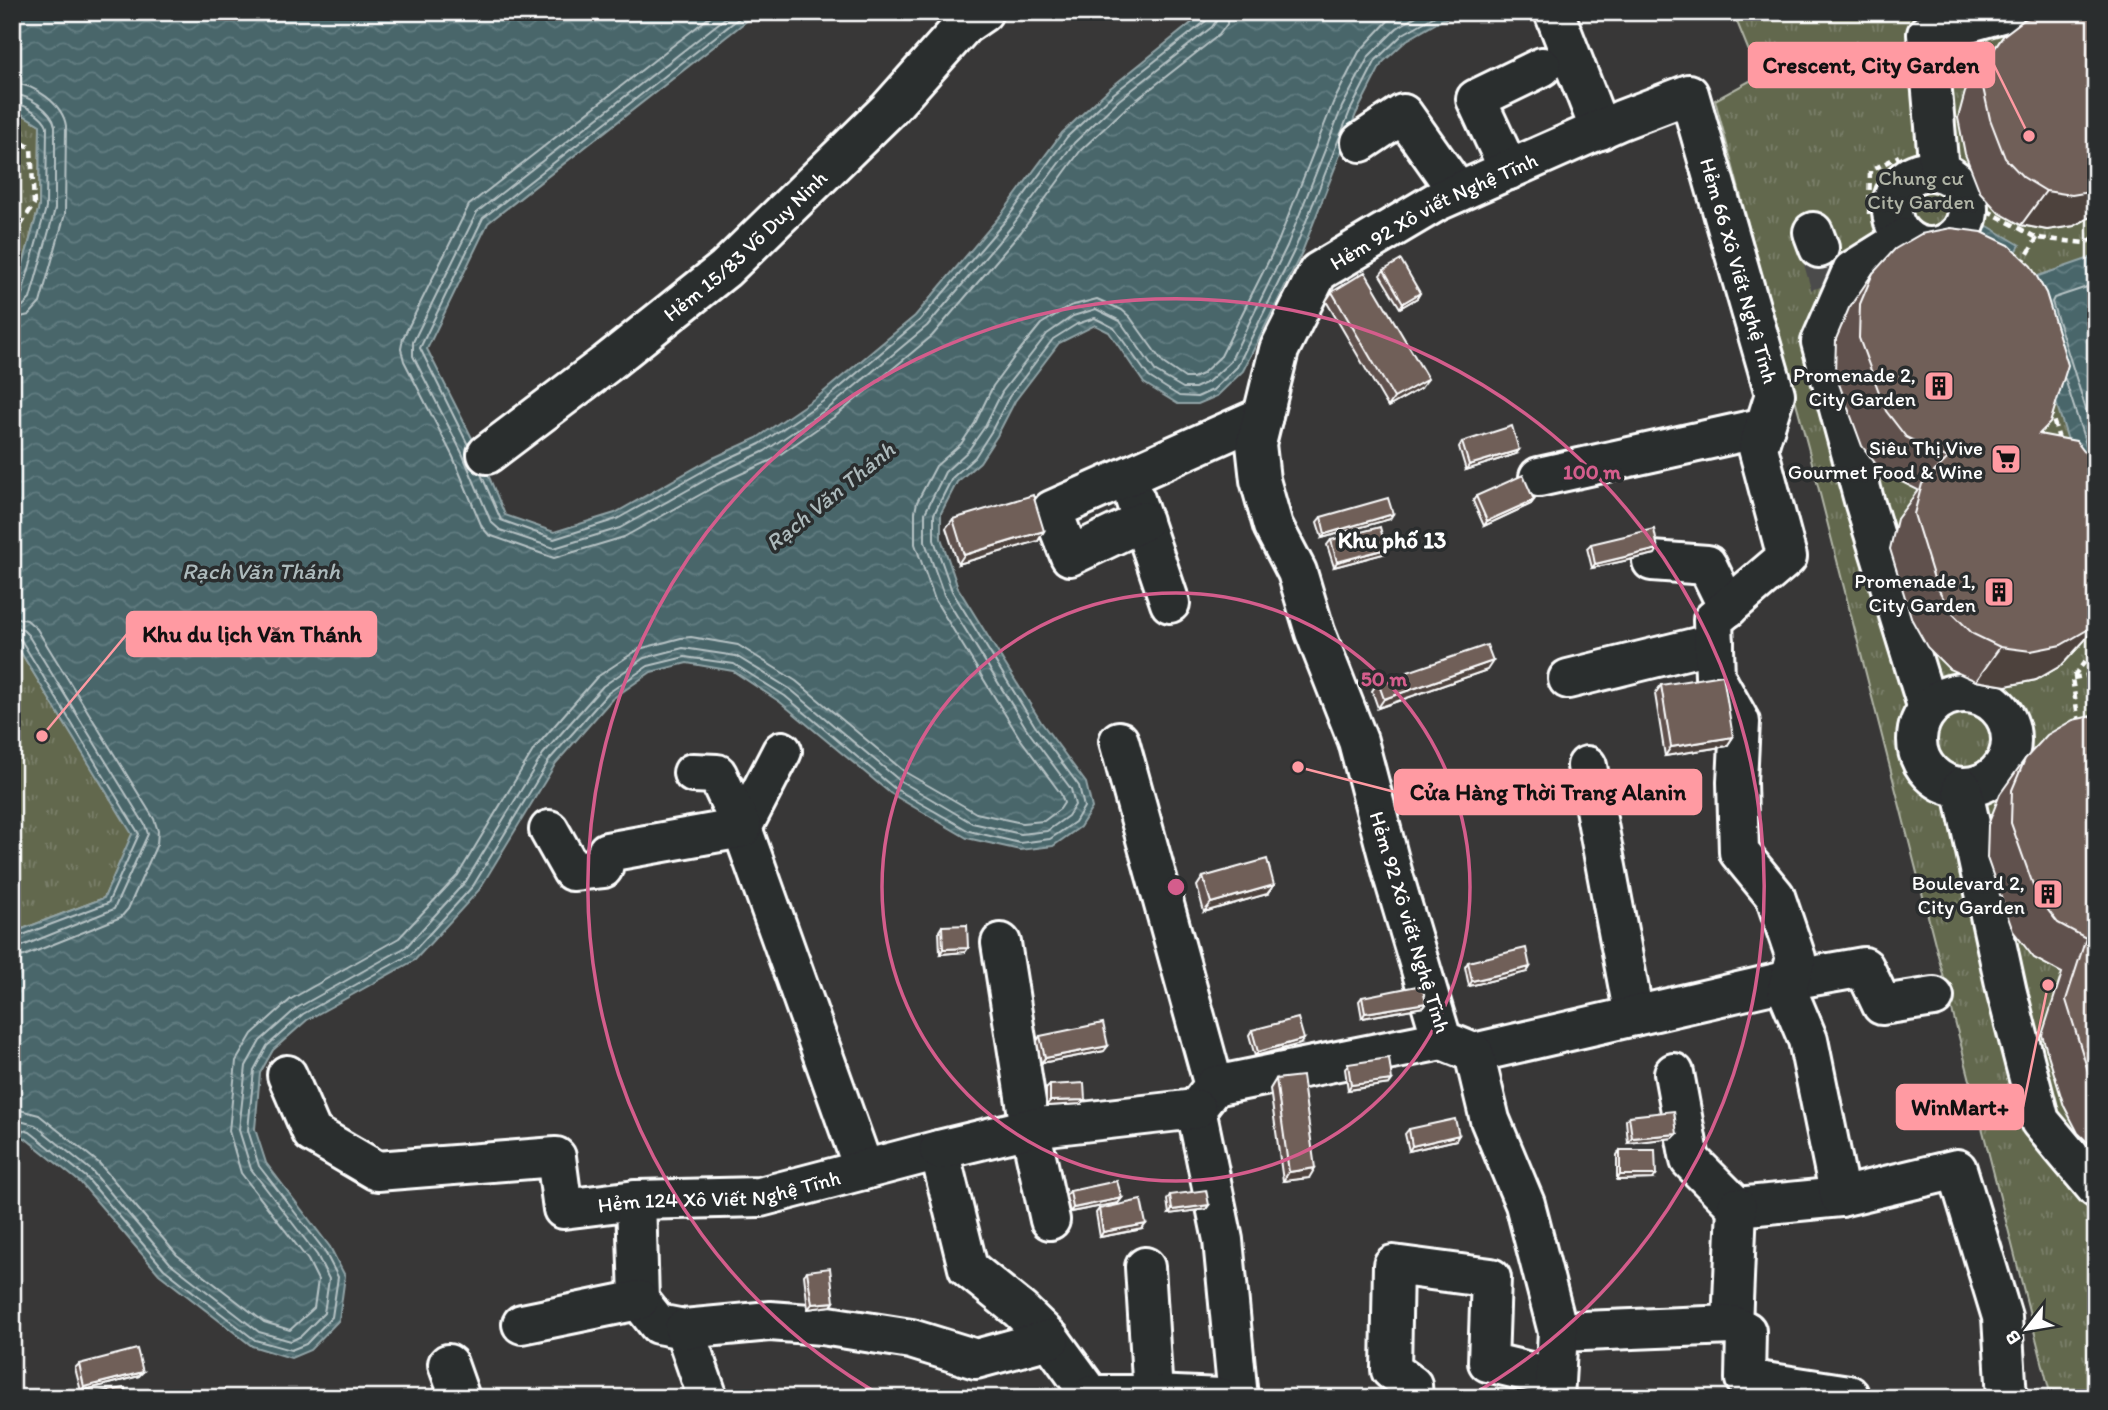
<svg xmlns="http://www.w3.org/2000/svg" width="2108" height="1410" font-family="Itim,sans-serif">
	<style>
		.park { fill: url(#park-tufts); stroke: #b0b4a6; stroke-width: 2 }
		.water { fill: url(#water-waves); stroke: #91a3a6; stroke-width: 2 }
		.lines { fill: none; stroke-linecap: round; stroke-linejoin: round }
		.shore { stroke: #b6c2c4; stroke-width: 2 }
		.minor-tunnel { stroke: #4c4b4b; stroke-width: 38; stroke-dasharray: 38 19; stroke-linecap: butt }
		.minor-casing { stroke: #fff; stroke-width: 44 }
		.path { stroke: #fff; stroke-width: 4.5; stroke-dasharray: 7 5; stroke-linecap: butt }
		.minor { stroke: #2a2d2e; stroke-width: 38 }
		.wall { fill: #60514d; stroke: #fff; stroke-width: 2 }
		.shaded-wall { fill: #4e423e; stroke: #fff; stroke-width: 2 }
		.building { fill: #705e59; stroke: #fff; stroke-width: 2 }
		.ring { fill: none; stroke: #d45d8c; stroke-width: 3.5 }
		.labels { text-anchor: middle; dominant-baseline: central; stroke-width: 7; stroke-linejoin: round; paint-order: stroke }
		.park-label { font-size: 21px; fill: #b0b4a6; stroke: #2a2d2e }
		.street-label { font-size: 21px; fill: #fff; stroke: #2a2d2e }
		.poi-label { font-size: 21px; fill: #fff; stroke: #2a2d2e; text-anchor: end }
		.water-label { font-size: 23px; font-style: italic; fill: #adbabc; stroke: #2a2d2e }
		.neighbourhood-label { font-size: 23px; font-weight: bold; fill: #fff; stroke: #2a2d2e }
		.centre { fill: #d45d8c; stroke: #2a2d2e; stroke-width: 3.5 }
		.ring-label { font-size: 21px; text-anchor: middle; font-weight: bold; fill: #d45d8c; stroke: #2a2d2e; stroke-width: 7; stroke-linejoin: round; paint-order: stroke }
		.leader { fill: none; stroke: #ff9aa2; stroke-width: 2.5 }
		.callout-dot { fill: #ff9aa2; stroke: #2a2d2e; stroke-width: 2.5 }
		.callout { fill: #ff9aa2; stroke: #ff9aa2; stroke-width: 2.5 }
		.callout-label { font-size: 23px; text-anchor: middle; font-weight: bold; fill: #111 }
	</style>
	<defs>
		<pattern id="park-tufts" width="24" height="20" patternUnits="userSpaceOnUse" patternTransform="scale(1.75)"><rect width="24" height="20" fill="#62684e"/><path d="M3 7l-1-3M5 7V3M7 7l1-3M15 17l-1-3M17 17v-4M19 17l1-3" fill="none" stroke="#7a7f69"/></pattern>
		<pattern id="water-waves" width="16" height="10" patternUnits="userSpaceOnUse" patternTransform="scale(1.75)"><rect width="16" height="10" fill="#48666b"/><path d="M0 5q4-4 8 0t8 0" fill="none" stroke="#637d81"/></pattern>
	</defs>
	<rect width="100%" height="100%" fill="#383737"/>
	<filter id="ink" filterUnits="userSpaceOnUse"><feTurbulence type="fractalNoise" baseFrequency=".0143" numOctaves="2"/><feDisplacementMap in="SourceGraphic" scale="14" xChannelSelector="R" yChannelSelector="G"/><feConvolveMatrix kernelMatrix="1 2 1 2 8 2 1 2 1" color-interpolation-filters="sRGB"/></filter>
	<g filter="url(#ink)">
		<path class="park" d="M1733,12H2096V1398L2049,1389L1808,447L1715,100L1759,76Z
			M12,108L40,125L39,207L12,304Z
			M12,638L133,834L104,898L12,933Z"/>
		<path class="water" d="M12,12H758L488,223L427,349L476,446L505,515L554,532L615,513L711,459L757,438L821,394L915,316L1000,216L1062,133L1109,89L1205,12H1465L1442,20L1407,40L1382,63L1356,114L1302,252L1243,371L1217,396L1198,404H1178L1144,383L1109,332L1095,325L1059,343L1015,401L997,436L980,462L957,482L941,513V538L958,588L1041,722L1086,783L1092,808L1080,827L1053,846L1020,850L967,838L890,793L780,702L733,671L687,663L651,672L612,699L556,763L479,890L415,960L307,1020L273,1050L260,1073L255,1129L266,1163L330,1247L345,1276L339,1320L310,1350L291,1358L252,1346L159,1274L81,1183L25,1138L12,1134V933L104,898L132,834L12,638V304L39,207L40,125L12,108Z
			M1981,222L2020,245L2003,275L1964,251Z
			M2096,256V528L2018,283Z"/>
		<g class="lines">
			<path class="shore" d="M716,12L469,205L403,338L401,349L404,361L453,457L482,527L489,535L554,558L624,537L723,482L772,460L837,415L932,336L1021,232L1081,150L1126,108L1219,35L1227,24L1228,12
				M733,12L477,212L413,342V356L462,453L491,522L500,530L554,548L620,528L718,473L765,451L830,407L927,326L1012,226L1074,143L1119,100L1212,27L1217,20L1218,12
				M12,83C34,84 63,104 66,126L65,214L40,303L29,315L12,319
				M12,94C28,95 52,110 55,126V209L30,299L23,306L12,309
				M12,102C24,104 43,115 47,126L46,208L22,294L19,299L12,300
				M2096,284L2054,298L2052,302L2096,441
				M2065,379L2090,457
				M468,445L420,348L483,218L747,12
				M481,474L501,520L554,539L617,519L714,465L760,444L825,400L920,320L1006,220L1067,137L1113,94L1206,21L1209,12
				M12,617L27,620L37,629L154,819L158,831L157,844L128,909L121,917L24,956L12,958
				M12,627L22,629L28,635L145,825L148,834L114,909L20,947L12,948
				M12,636L21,640L139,834L108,903L12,939
				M12,1108L39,1115L99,1163L177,1255L264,1322L290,1330L314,1308L318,1280L308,1260L241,1173L229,1131L236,1061L252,1034L291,999L399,938L458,875L534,749L597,677L639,649L681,638L691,637L738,645L796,681L905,772L976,813L1022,823L1044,821L1060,809L1064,803L1061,794L1019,737L935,600L915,544V512L917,502L936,466L961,444L975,423L993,386L1015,356L1041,324L1070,306L1097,299L1122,310L1130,317L1163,363L1185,378H1193L1202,374L1221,356L1278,242L1333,103L1359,52L1388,21L1402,12
				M12,1119L35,1125L92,1171L170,1263L259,1332L291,1341L301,1336L324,1313L329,1279L317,1255L251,1169L239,1130L246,1066L260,1041L297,1008L406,947L466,881L543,754L603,686L644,658L683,648L736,656L790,689L899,780L972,823L1021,834L1047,831L1068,816L1075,805L1071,789L1028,731L944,595L925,542V513L945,472L968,451L984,428L1002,392L1047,334L1073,316L1096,309L1120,321L1156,372L1183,388H1195L1208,382L1230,362L1287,246L1342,107L1369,56L1397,28L1423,12
				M12,1127L30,1132L86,1177L164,1269L255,1340L291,1350L306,1344L332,1317L338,1277L324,1250L259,1166L248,1130L254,1070L267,1046L303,1014L411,954L473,886L550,759L608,693L648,666L685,657L734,664L785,696L894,788L969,831L1020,843L1050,839L1075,822L1084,807L1079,786L1035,726L952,591L934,540V514L952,478L975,457L991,432L1009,397L1053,339L1077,324L1095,318L1114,328L1149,377L1179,396L1197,397L1213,390L1237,367L1295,249L1350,111L1376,60L1403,34L1442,12"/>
			<path class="minor-tunnel" d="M1819,248L1834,300"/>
			<g class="minor-casing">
				<g id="minor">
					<path d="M1554,12L1600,130"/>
					<path d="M1361,142L1403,114L1458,192"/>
					<path d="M1509,170L1476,99L1542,67"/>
					<circle cx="1930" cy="209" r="38"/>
					<path d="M1939,172L1927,34L2005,12"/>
					<path d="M1813,232L1819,248"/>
					<path d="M1905,238L1852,271L1821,342L1865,504L1928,709"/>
					<path id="s1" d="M487,454L606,364L725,269L889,109L964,25L983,12"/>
					<path d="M1539,477L1765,427"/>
					<path d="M1135,499L1170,603"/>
					<path d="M1143,521L1070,556L1052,510L1263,416"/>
					<path d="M1652,561L1707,565L1728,608"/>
					<path d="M1568,679L1714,643"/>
					<circle cx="1964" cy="740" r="47"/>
					<path d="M1119,741L1214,1086L1196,1109L1223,1240L1238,1398"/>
					<path d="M782,751L742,828L864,1170"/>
					<path d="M1587,766L1634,1016"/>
					<path d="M1962,787L2007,993L2040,1121L2096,1188"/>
					<path d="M549,830L572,871L603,868L607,852L742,828L717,774L693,773"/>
					<path d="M1001,943L1030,1128L1050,1220"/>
					<path d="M1474,1053L1790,980L1864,967L1882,1005L1934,997"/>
					<path d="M1674,1073L1690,1160L1737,1207L1840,1197"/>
					<path id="s2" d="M287,1075L312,1133L377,1171L556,1157L563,1209L636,1200L760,1197L939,1150L968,1268L1020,1310L1050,1339L1093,1398"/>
					<path d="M1214,1086L1442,1040"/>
					<path d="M939,1150L1030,1128L1196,1109"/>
					<path d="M636,1200L639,1300L658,1324L684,1329L708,1398"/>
					<path d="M1145,1267L1153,1395"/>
					<path d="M522,1324L639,1300"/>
					<path d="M1732,1325L1737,1207"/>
					<path d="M684,1329L770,1321L822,1325L911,1339L976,1359L1050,1339"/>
					<path d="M1558,1332L1732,1325L1746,1331L1745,1379L1849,1395L1850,1398"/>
					<path d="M448,1364L460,1398"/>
					<path d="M1092,1395H1153L1221,1398"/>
					<path d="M1413,1398L1412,1385L1391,1370L1393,1265L1491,1278L1488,1362L1555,1378"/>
					<path id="s3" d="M1554,1398L1558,1332L1525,1204L1490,1120L1474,1053L1442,1040L1393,875L1358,741L1315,632L1297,572L1273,526L1260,480L1256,444L1279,350L1318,272L1436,202L1621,120L1689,94L1775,394L1758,448L1787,557L1713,620L1715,677L1740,722L1737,782L1739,852L1775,896L1796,958L1787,990L1808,1040L1840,1197L1957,1169L2002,1317L2007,1398"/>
				</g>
			</g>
			<path class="path" d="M12,137L31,148L34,204L12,239
				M1974,192L1979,206L2037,238L2085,243L2096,237
				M1869,214L1870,171L1899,156
				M1964,234L1979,206
				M2022,264L2037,238
				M2050,410L2060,442
				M2073,678L2096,674
				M2079,723L2072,678L2096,648
				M1901,736L1903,756L1923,788"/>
			<use href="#minor" class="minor"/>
		</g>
		<path class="wall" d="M2096,18V214L2074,226L2047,230L2021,225L1998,212L1980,192L1965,154L1958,118L1965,92L2004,35Z
			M1384,270L1420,293L1417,298L1400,308L1380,275Z
			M1873,273L2042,434L2085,640L2062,665L2036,680L2006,686L1976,681L1949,669L1927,647L1912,620L1890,549L1897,519L1918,490L1882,472L1862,446L1835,373L1836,339L1849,308Z
			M1332,292L1421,388L1388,407L1326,301Z
			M1462,442L1516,454L1466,470L1459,447Z
			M1476,496L1534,500L1531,504L1484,526L1473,501Z
			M1321,517L1390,519L1322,538L1317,522Z
			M953,519L1044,531L1038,541L958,564L946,528Z
			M1331,540L1383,554L1334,567L1327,545Z
			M1591,544L1655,554L1592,568L1587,548Z
			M1487,670L1378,708L1372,691L1378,682Z
			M1661,685L1733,737L1727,746L1665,756L1655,694Z
			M2096,715V1150L2078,1133L2064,1106L2042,1035L2062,973L2034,958L2013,931L1987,858L1988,825L2000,794L2025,759Z
			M1203,877L1267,894L1204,912L1197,886Z
			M942,926L968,948L965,952L940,954L939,931Z
			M1468,962L1530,967L1527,972L1469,986L1465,967Z
			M1362,997L1426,1003L1423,1007L1362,1018L1359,1001Z
			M1252,1030L1300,1044L1255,1056L1249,1035Z
			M1040,1036L1104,1051L1041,1063L1037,1041Z
			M1348,1064L1392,1080L1389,1084L1348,1090L1345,1069Z
			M1276,1079L1309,1178L1283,1181L1270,1089Z
			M1050,1085L1081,1104L1046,1106V1089Z
			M1629,1116L1677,1134L1673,1138L1628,1143L1626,1120Z
			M1409,1129L1456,1140L1409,1151L1405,1134Z
			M1620,1150L1653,1179L1617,1180V1155Z
			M1070,1191L1122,1198L1118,1203L1070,1212L1066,1196Z
			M1170,1195L1209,1205L1206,1209L1169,1214L1167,1200Z
			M1099,1209L1142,1229L1100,1237L1096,1213Z
			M807,1271L834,1302L831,1306L808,1309L804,1275Z
			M79,1364L139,1376L81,1391L75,1368Z"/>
		<path class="shaded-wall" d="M2046,191H2096V214L2074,226L2047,230L2021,225Z
			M1420,293L1417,298L1400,308L1403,303Z
			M1428,379L1421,388L1388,407L1394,398Z
			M1519,450L1516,454L1466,470L1469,465Z
			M1534,500L1531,504L1484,526L1487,521Z
			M1393,514L1390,519L1322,538L1325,534Z
			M1044,531L1038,541L958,564L964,555Z
			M1386,549L1383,554L1334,567L1337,562Z
			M1658,549L1655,554L1592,568L1595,564Z
			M2096,620V624L2085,640L2062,665L2036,680L2006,686L1976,681L2000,647Z
			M1493,661L1487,670L1378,708L1384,699Z
			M1733,737L1727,746L1665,756L1671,747Z
			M1274,885L1267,894L1204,912L1211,903Z
			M968,948L965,952L940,954L943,949Z
			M1530,967L1527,972L1469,986L1472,981Z
			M1426,1003L1423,1007L1362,1018L1365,1013Z
			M1304,1039L1300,1044L1255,1056L1258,1052Z
			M1108,1046L1104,1051L1041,1063L1045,1058Z
			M1392,1080L1389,1084L1348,1090L1351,1085Z
			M1085,1100L1081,1104L1046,1106L1050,1101Z
			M1677,1134L1673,1138L1628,1143L1632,1138Z
			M1459,1135L1456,1140L1409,1151L1412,1146Z
			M1315,1168L1309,1178L1283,1181L1289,1172Z
			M1620,1175H1656L1653,1179L1617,1180Z
			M1122,1198L1118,1203L1070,1212L1073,1208Z
			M1209,1205L1206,1209L1169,1214L1172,1210Z
			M1146,1224L1142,1229L1100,1237L1103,1232Z
			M834,1302L831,1306L808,1309L812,1304Z
			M143,1372L139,1376L81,1391L84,1387Z"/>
		<path class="building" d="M2044,12H2080L2096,18V191L2072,195L2046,191L2023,177L2005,158L1990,119L1982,83L1989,57L2004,35L2025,19Z
			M1951,228L1982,232L2009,245L2031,266L2046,293L2068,365L2050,423L2039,434L2076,441L2096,467V620L2087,630L2061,645L2031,651L2000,647L1973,634L1951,612L1936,585L1914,514L1922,484L1948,458L1906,437L1886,411L1859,338L1860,304L1873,273L1895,249L1921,234Z
			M1401,260L1420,293L1403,303L1384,270Z
			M1365,272L1428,379L1394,398L1332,292Z
			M1512,426L1519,450L1469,465L1462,442Z
			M1523,475L1534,500L1487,521L1476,496Z
			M1033,495L1044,531L964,555L953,519Z
			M1388,498L1393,514L1325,534L1321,517Z
			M1380,527L1386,549L1337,562L1331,540Z
			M1654,529L1658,549L1595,564L1591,544Z
			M1487,645L1493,661L1384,699L1378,682Z
			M1723,675L1733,737L1671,747L1661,685Z
			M2096,715V1086L2088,1071L2066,1000L2086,938L2058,923L2037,896L2011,823L2012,790L2025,759L2047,735L2073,720Z
			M1267,859L1274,885L1211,903L1203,877Z
			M967,925L968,948L943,949L942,926Z
			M1526,948L1530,967L1472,981L1468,962Z
			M1422,985L1426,1003L1365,1013L1362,997Z
			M1298,1018L1304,1039L1258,1052L1252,1030Z
			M1103,1023L1108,1046L1045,1058L1040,1036Z
			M1389,1058L1392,1080L1351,1085L1348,1064Z
			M1302,1076L1315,1168L1289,1172L1276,1079Z
			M1084,1083L1085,1100L1050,1101V1085Z
			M1674,1111L1677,1134L1632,1138L1629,1116Z
			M1455,1119L1459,1135L1412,1146L1409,1129Z
			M1620,1150H1655L1656,1175H1620Z
			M1117,1181L1122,1198L1073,1208L1070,1191Z
			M1206,1190L1209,1205L1172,1210L1170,1195Z
			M1141,1200L1146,1224L1103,1232L1099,1209Z
			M830,1268L834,1302L812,1304L807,1271Z
			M137,1349L143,1372L84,1387L79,1364Z
			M125,1388L127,1398H74V1396Z"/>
	</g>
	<g class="ring">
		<circle cx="1176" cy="887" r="294"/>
		<path d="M882 1396A588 588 0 1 1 1470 1396"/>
	</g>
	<defs>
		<g id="building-square" transform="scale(1.575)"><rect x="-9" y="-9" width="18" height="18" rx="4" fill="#ff9aa2" stroke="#2a2d2e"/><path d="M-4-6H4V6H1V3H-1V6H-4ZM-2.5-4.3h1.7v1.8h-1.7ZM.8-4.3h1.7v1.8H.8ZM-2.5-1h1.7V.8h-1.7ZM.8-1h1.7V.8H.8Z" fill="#111"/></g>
		<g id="supermarket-square" transform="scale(1.575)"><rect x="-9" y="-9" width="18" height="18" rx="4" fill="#ff9aa2" stroke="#2a2d2e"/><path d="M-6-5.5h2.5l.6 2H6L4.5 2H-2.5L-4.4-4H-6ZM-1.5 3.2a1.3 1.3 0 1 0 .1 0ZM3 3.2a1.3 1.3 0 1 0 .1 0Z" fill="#111"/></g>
	</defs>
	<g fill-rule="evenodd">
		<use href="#building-square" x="1939" y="386"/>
		<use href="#supermarket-square" x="2006" y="459"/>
		<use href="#building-square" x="1999" y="592"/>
		<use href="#building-square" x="2048" y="894"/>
	</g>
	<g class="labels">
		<g class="park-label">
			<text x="1921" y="177">Chung cư<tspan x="1921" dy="24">City Garden</tspan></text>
		</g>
		<g class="street-label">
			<text stroke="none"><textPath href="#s3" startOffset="1334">Hẻm 92 Xô viết Nghệ Tĩnh</textPath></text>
			<text stroke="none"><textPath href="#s1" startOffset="332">Hẻm 15/83 Võ Duy Ninh</textPath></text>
			<text stroke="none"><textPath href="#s3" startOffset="1799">Hẻm 66 Xô Viết Nghệ Tĩnh</textPath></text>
			<text transform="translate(1410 922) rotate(73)">Hẻm 92 Xô viết Nghệ Tĩnh</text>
			<text stroke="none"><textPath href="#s2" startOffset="528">Hẻm 124 Xô Viết Nghệ Tĩnh</textPath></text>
		</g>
		<g class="poi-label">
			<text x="1916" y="374">Promenade 2,<tspan x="1916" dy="24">City Garden</tspan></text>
			<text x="1983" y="447">Siêu Thị Vive<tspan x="1983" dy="24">Gourmet Food &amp; Wine</tspan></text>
			<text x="1976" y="580">Promenade 1,<tspan x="1976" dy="24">City Garden</tspan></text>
			<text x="2025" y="882">Boulevard 2,<tspan x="2025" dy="24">City Garden</tspan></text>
		</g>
		<g class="water-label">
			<text transform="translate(830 496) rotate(-39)">Rạch Văn Thánh</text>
			<text x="261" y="571">Rạch Văn Thánh</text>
		</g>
		<g class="neighbourhood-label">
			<text x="1392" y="540">Khu phố 13</text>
		</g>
	</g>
	<circle cx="1176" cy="887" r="10" class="centre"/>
	<g class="ring-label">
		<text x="1592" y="479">100 m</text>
		<text x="1384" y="686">50 m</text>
	</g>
	<path class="leader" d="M2029 136L1994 65M42 736L127 634M1298 767L1395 792M2048 985L2023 1107"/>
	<g class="callout-dot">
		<circle cx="2029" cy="136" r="7"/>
		<circle cx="42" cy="736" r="7"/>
		<circle cx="1298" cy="767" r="7"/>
		<circle cx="2048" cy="985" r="7"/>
	</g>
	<g class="callout">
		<rect x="1749" y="43" width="245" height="44" rx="7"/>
		<rect x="127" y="612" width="249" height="44" rx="7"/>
		<rect x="1395" y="770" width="306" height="44" rx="7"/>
		<rect x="1897" y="1085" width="126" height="44" rx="7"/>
	</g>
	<g class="callout-label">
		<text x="1871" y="73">Crescent, City Garden</text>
		<text x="252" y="642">Khu du lịch Văn Thánh</text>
		<text x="1548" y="800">Cửa Hàng Thời Trang Alanin</text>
		<text x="1960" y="1115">WinMart+</text>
	</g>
	<rect width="2108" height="1410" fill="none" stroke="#2a2d2e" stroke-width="42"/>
	<rect x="21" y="21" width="2066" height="1368" fill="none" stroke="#fff" stroke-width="2.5" filter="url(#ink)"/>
	<g transform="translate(2027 1329) rotate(239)" stroke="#2a2d2e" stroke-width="5" paint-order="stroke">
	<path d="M0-5L12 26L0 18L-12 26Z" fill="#ffffff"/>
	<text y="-10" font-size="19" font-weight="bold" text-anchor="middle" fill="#ffffff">B</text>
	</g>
</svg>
